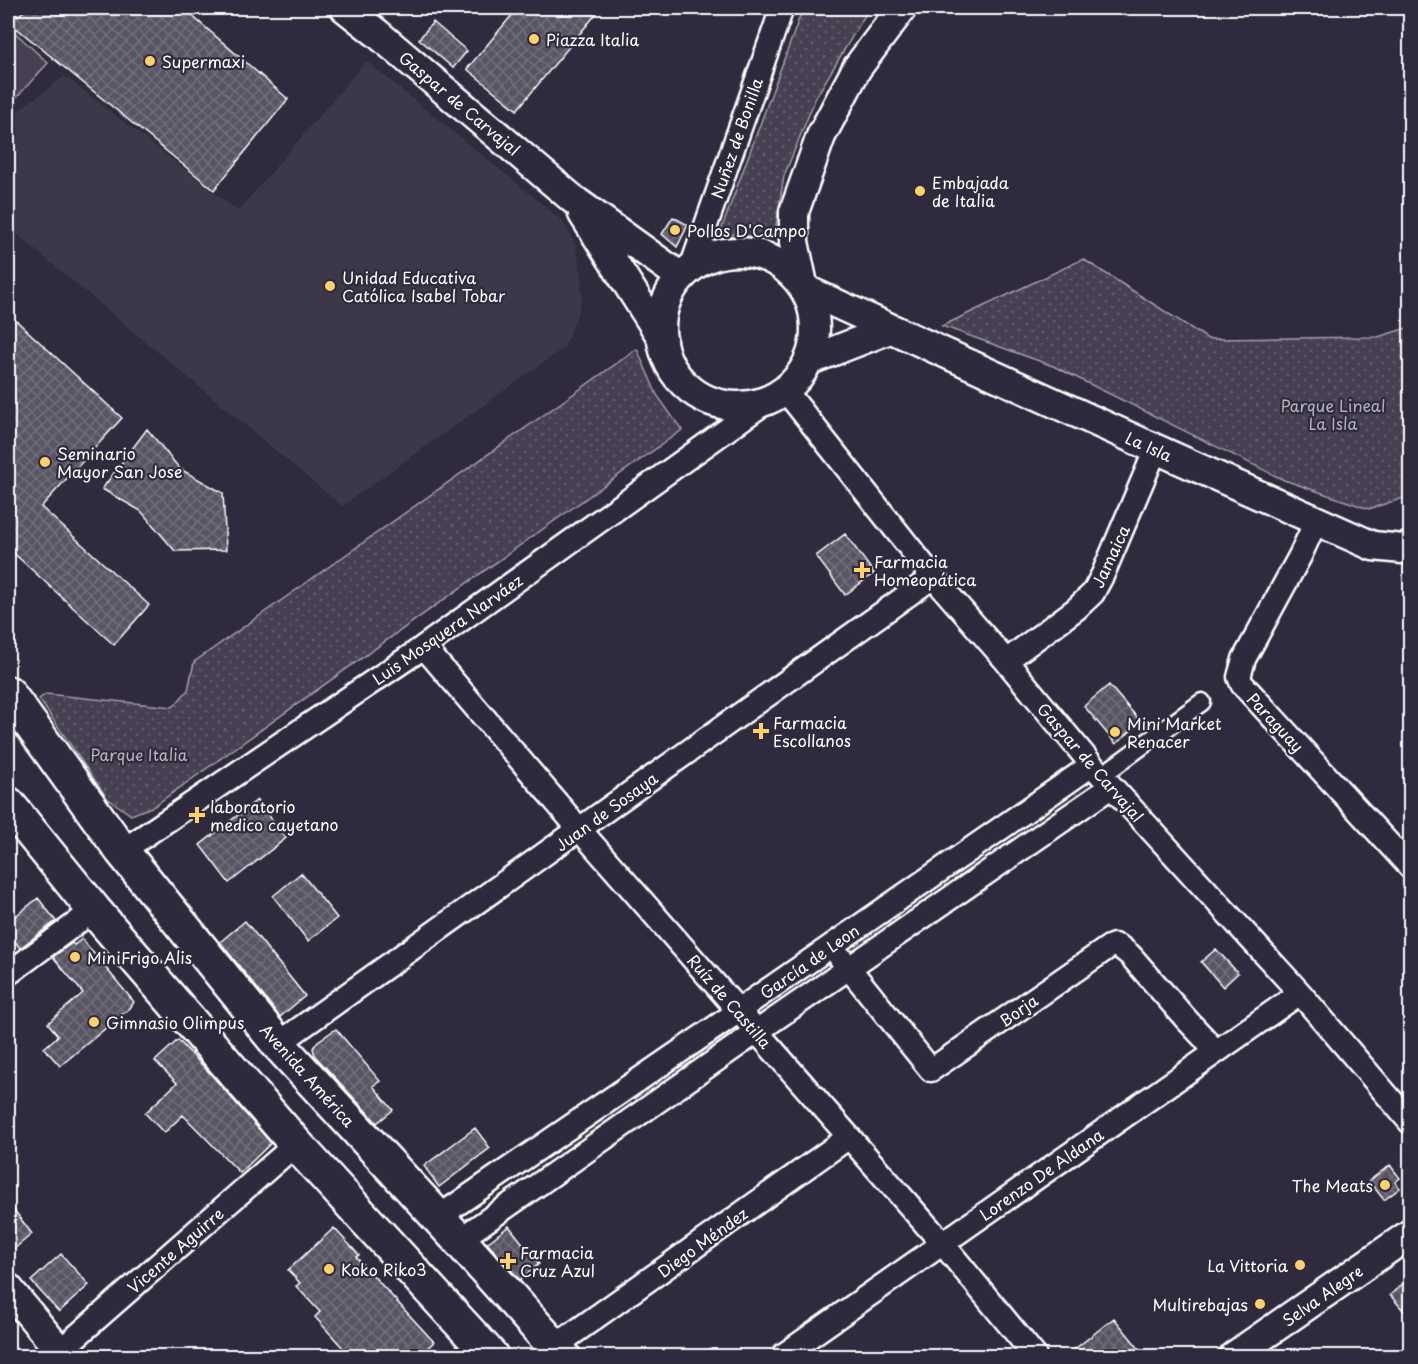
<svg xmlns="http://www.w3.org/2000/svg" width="1418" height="1364" font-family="'Playpen Sans',sans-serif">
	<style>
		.built { fill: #3c3749 }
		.green { fill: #464152; stroke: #a2a0a8; stroke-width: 1.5 }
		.park { fill: url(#park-dots); stroke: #a2a0a8; stroke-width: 1.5 }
		.building { fill: url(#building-cross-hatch); stroke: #fff; stroke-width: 1.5 }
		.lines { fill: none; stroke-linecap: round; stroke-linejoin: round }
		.pedestrian-casing { stroke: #fff; stroke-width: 21 }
		.minor-casing { stroke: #fff; stroke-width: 27 }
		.tertiary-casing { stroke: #fff; stroke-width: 33 }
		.primary-casing { stroke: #fff; stroke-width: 38 }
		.pedestrian { stroke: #2f2a3d; stroke-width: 16 }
		.minor { stroke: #2f2a3d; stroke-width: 22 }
		.tertiary { stroke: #2f2a3d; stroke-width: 28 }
		.primary { stroke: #2f2a3d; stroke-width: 33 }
		.poi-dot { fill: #ffd166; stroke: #2f2a3d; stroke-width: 2 }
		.labels { text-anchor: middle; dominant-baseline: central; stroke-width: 4.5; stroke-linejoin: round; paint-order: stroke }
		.poi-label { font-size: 16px; fill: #fff; stroke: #2f2a3d; text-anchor: start }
		.street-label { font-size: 16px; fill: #fff; stroke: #2f2a3d }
		.park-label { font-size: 16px; fill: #b5b3ba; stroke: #2f2a3d }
	</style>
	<defs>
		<pattern id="park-dots" width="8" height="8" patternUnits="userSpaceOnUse" patternTransform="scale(1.5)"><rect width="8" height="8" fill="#464152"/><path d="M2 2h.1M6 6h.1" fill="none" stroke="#625e6c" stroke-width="1.8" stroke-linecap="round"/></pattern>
		<pattern id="building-cross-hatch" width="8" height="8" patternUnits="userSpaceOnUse" patternTransform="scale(1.5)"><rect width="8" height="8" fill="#595564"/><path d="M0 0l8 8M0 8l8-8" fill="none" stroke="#726e7b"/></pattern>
	</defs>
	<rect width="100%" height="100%" fill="#2f2a3d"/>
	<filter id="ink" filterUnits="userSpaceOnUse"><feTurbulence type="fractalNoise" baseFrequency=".0167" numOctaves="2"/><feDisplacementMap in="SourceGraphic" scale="12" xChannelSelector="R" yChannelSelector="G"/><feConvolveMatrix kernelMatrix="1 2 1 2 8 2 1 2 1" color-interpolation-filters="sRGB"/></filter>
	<g filter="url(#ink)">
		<path class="built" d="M366,61L562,220L576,246L581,272L582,300L573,326L564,348L342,506L8,227V118L65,76L238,211Z"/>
		<path class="green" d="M8,26L48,63L16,98L8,91Z"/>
		<path class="park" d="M803,8H865L867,12L816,97L784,176L774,238L720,233Z
			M1083,259L1208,339L1378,337L1410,327V496L1369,509L1284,480L1053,366L942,326Z
			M637,349L657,395L682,430L154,806L131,815L107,798L39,699L46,694L173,707L188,690L194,662Z"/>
		<path class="building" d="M28,8H183L288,99L214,190L9,22Z
			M518,8H601L517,110L467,69Z
			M433,22L467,51L453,68L419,39Z
			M673,217L688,225L677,247L662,234Z
			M8,313L122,418L41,507L149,605L114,645L8,548Z
			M147,429L180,469L223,493L226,550L175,551L141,511L102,489Z
			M845,534L874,573L845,595L816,556Z
			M1109,685L1141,722L1116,744L1084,706Z
			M257,800L286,838L229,883L200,845Z
			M301,873L337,918L308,941L273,896Z
			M38,898L56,921L20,948L8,933V922Z
			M245,921L305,996L280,1017L220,942Z
			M82,939L134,1002L130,1008L60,1066L44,1048L58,1036L48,1023L83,993L53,957L72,943L74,945Z
			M1216,949L1238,973L1223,987L1201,962Z
			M336,1029L380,1081L373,1086L393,1110L377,1123L315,1056L313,1048L318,1041Z
			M178,1040L208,1071L271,1143L240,1173L183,1115L164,1133L145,1113L177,1083L155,1061Z
			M475,1128L490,1148L439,1187L424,1166Z
			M1390,1165L1400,1178L1395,1182L1400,1188L1384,1200L1369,1181Z
			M8,1202L32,1234L8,1254Z
			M509,1226L539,1264L520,1280L487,1243Z
			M334,1228L359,1255L356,1257L434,1342L418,1356H334L343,1348L315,1317L320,1312L296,1286L300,1283L288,1270Z
			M61,1254L89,1285L59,1312L31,1281Z
			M1410,1277V1318L1390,1295Z
			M1114,1318L1145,1356H1066Z"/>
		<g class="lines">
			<g class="pedestrian-casing">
				<path id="pedestrian" d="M1101,776L1202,702"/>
			</g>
			<g class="minor-casing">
				<path id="minor" d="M691,268L782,8
					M785,390L933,577L1006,661L1092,765L1300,993L1410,1122
					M1316,521L1300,556L1244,659L1239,677L1242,684L1410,867
					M424,647L580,830L943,1244L1035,1356
					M1006,661L1076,609L1093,593L1103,574L1156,449
					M122,851L415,653L767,401
					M840,957L931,1070L1109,947L1114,945L1120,947L1130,955L1186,1019L1205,1039L1215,1052
					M8,974L94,910
					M278,1044L933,577
					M437,1218L739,1011L749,1003L1092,765
					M459,1240L765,1026L1111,787
					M554,1347L849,1137
					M54,1356L296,1144
					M782,1356L1300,993"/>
			</g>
			<g class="tertiary-casing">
				<path id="tertiary" d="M345,8L378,34L574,200L681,277
					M902,8L857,68L821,136L794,212V242L804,289L1165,453L1373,546L1403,549L1410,546
					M583,214L662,338
					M661 329a77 77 0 1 1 154 0a77 77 0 1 1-154 0Z
					M808,361L890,329
					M8,1288L64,1356
					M1234,1356L1410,1234"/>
			</g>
			<g class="primary-casing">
				<path id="primary" d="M8,693L122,851L278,1044L459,1240L563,1356
					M8,804L94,910L296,1144L491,1356"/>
			</g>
			<use href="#pedestrian" class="pedestrian"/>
			<use href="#minor" class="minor"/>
			<use href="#tertiary" class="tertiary"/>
			<use href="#primary" class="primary"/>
		</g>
	</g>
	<g class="poi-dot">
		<circle cx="534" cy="39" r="6"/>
		<circle cx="150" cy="61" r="6"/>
		<circle cx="920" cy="191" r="6"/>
		<circle cx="675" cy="230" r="6"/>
		<circle cx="330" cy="286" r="6"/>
		<circle cx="45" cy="462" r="6"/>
		<path d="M859 561h6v6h6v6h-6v6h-6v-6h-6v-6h6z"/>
		<path d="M758 722h6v6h6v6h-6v6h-6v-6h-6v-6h6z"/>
		<circle cx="1115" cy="732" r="6"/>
		<path d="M194 806h6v6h6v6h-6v6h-6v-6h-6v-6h6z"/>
		<circle cx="75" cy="957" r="6"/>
		<circle cx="94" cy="1022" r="6"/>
		<circle cx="1385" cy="1185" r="6"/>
		<path d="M505 1252h6v6h6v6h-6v6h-6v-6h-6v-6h6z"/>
		<circle cx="1300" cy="1265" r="6"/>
		<circle cx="329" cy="1269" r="6"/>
		<circle cx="1260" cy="1304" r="6"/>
	</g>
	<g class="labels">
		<g class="poi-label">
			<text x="546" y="39">Piazza Italia</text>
			<text x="162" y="61">Supermaxi</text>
			<text x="932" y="182">Embajada<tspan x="932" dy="18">de Italia</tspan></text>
			<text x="687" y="230">Pollos D'Campo</text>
			<text x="342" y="277">Unidad Educativa<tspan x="342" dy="18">Católica Isabel Tobar</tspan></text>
			<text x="57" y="453">Seminario<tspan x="57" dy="18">Mayor San Jose</tspan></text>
			<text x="874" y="561">Farmacia<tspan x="874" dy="18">Homeopática</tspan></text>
			<text x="773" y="722">Farmacia<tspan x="773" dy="18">Escollanos</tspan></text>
			<text x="1127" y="723">Mini Market<tspan x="1127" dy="18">Renacer</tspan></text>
			<text x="210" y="806">laboratorio<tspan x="210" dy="18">medico cayetano</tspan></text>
			<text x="87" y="957">MiniFrigo Alis</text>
			<text x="106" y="1022">Gimnasio Olimpus</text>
			<text x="1373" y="1185" text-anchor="end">The Meats</text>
			<text x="520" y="1252">Farmacia<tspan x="520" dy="18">Cruz Azul</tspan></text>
			<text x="1288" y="1265" text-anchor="end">La Vittoria</text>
			<text x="341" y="1269">Koko Riko3</text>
			<text x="1248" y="1304" text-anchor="end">Multirebajas</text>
		</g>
		<g class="street-label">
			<text transform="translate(460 103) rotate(40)">Gaspar de Carvajal</text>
			<text transform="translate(736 138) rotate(-71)">Nuñez de Bonilla</text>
			<text transform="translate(1149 446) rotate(24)">La Isla</text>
			<text transform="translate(1110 556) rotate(-65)">Jamaica</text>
			<text transform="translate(447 629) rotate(-35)">Luis Mosquera Narváez</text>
			<text transform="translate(1276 722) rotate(47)">Paraguay</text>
			<text transform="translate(1091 762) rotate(49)">Gaspar de Carvajal</text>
			<text transform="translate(606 811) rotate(-36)">Juan de Sosaya</text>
			<text transform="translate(809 961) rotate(-35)">García de Leon</text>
			<text transform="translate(730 1001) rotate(49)">Ruíz de Castilla</text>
			<text transform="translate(1018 1010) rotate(-35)">Borja</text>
			<text transform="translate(308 1075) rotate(48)">Avenida América</text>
			<text transform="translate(1041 1174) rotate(-35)">Lorenzo De Aldana</text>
			<text transform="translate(702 1242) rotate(-36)">Diego Méndez</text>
			<text transform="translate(175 1250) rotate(-41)">Vicente Aguirre</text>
			<text transform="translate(1322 1295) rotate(-35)">Selva Alegre</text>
		</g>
		<g class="park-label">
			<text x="1333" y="405">Parque Lineal<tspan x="1333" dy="18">La Isla</tspan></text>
			<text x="139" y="754">Parque Italia</text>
		</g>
	</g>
	<rect width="1418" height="1364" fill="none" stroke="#2f2a3d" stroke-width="30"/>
	<rect x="15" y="15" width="1388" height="1334" fill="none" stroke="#fff" stroke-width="2" filter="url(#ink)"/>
</svg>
